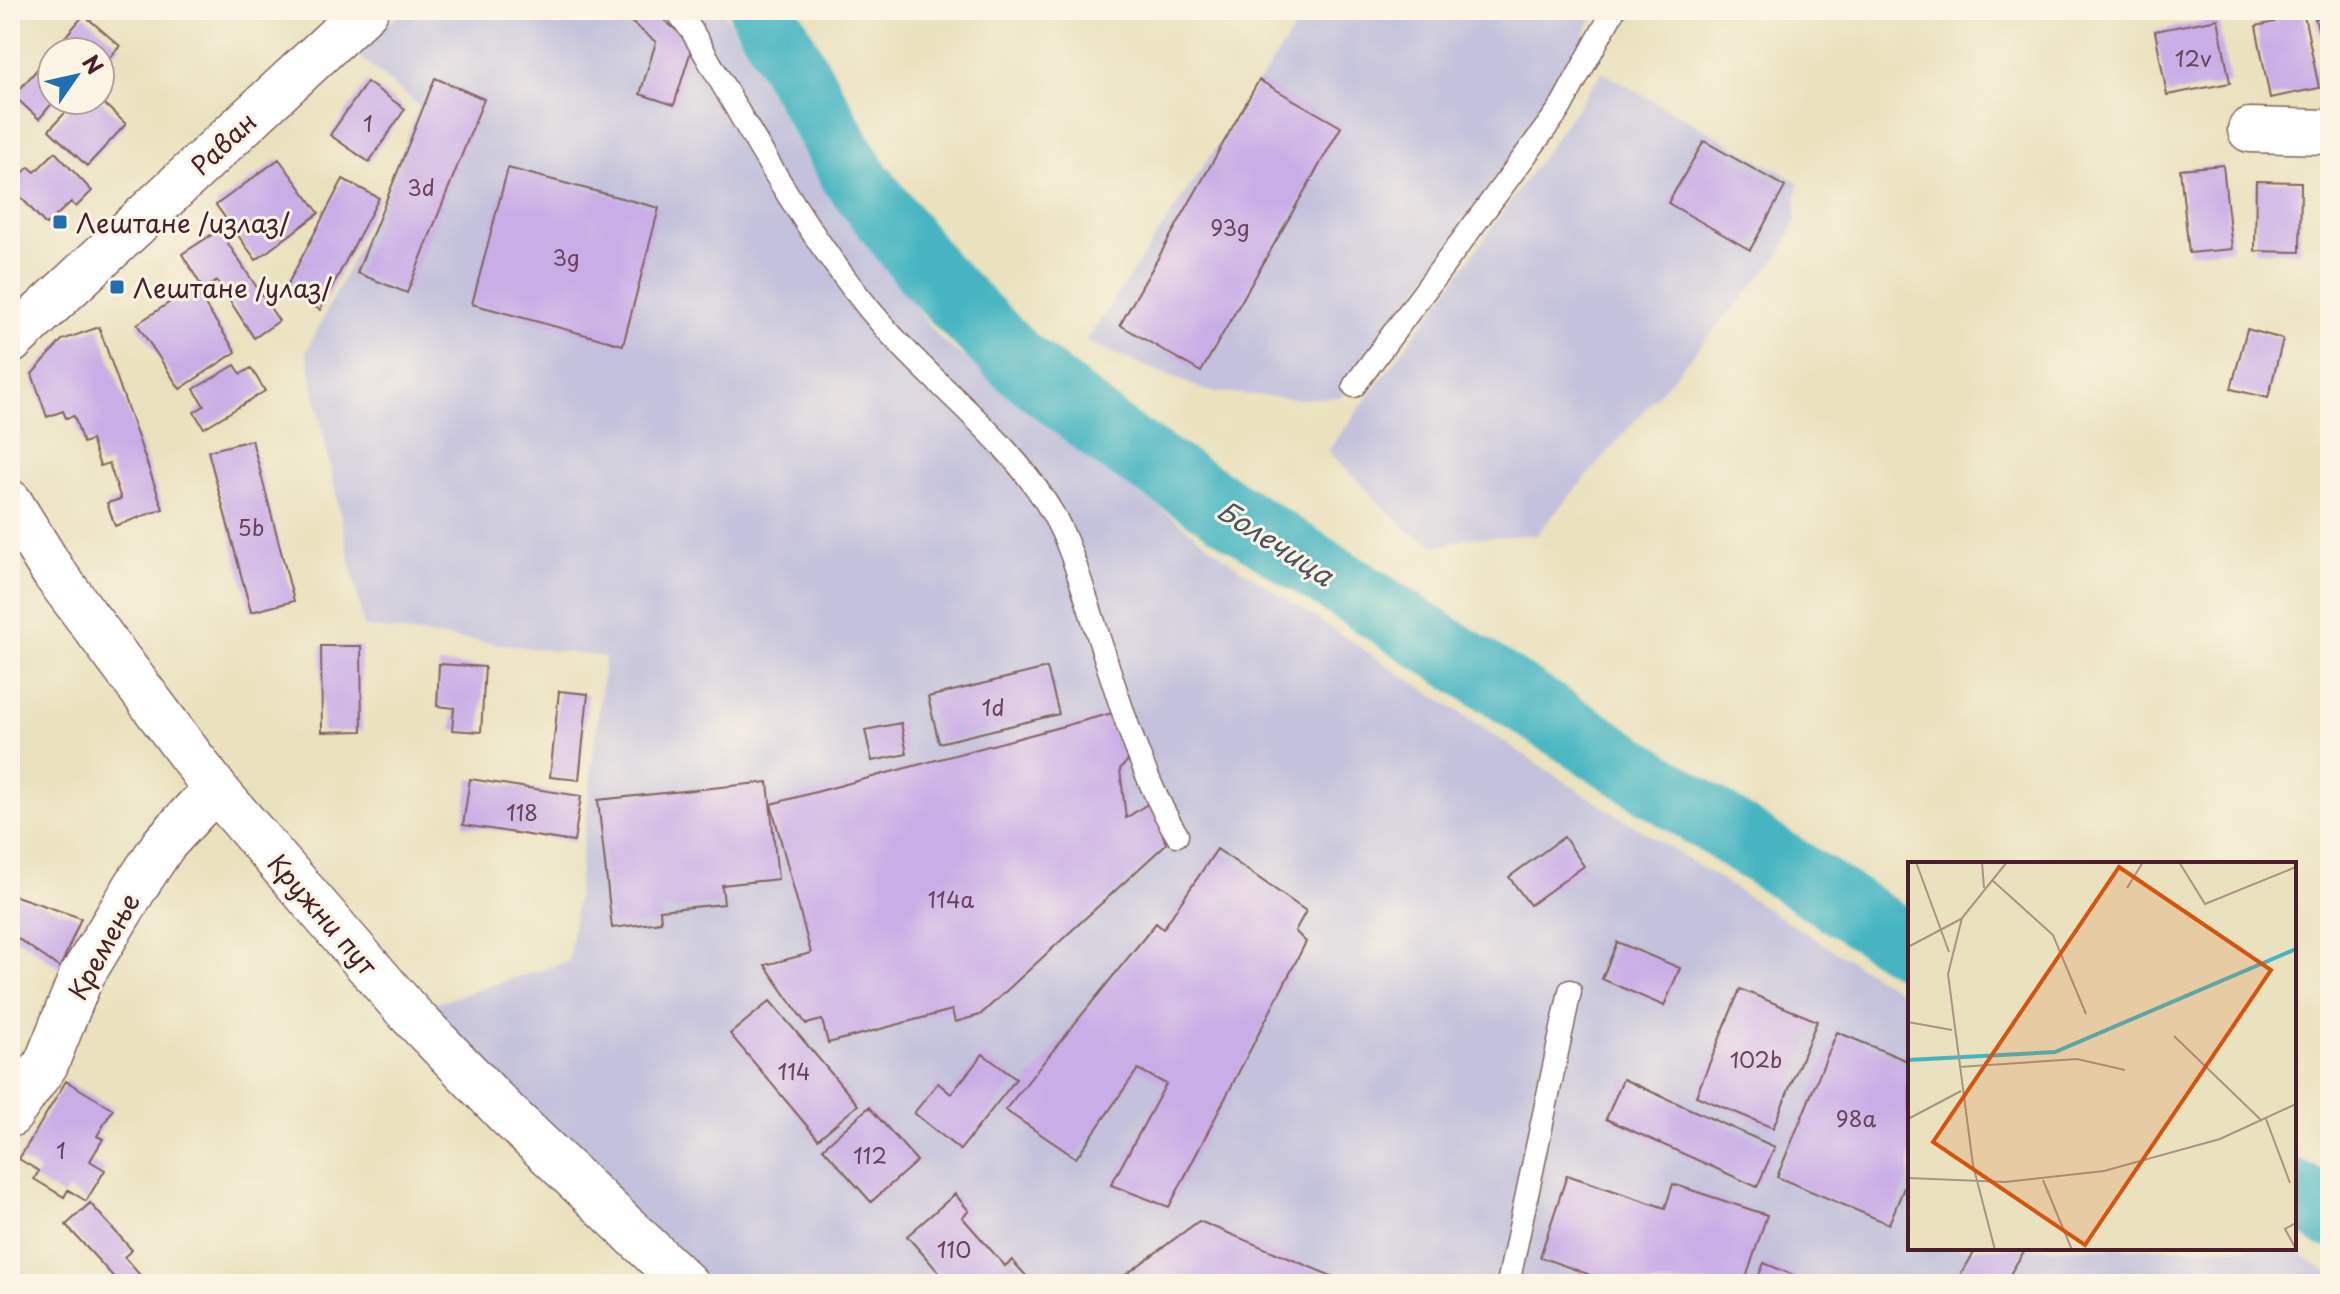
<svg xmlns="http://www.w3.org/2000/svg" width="2340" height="1294" font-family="'Playpen Sans',sans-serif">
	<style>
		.industrial { fill: #c3c1db }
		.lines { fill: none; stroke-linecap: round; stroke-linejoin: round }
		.river { stroke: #47b5c1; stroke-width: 66 }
		.building { fill: #c9ade6 }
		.service-casing { stroke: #82635e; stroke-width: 25 }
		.minor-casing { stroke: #82635e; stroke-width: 47 }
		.tertiary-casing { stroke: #82635e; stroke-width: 47 }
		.secondary-casing { stroke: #82635e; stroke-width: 47 }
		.service { stroke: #fff; stroke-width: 22 }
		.minor { stroke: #fff; stroke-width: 44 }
		.tertiary { stroke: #fff; stroke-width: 44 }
		.secondary { stroke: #fff; stroke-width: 44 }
		.poi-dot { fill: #1f6fb2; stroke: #fcf5e5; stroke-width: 3 }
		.labels { text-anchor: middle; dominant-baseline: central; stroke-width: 6; stroke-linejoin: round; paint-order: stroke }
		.number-label { font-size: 22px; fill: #6a425a }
		.street-label { font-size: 26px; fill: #4a1f2b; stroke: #fcf5e5 }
		.poi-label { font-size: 26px; fill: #4a1f2b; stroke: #fcf5e5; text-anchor: start }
		.water-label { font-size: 28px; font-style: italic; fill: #495460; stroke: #fcf5e5 }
		.inset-river { fill: none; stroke: #47b5c1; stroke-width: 4 }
		.inset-road { fill: none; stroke: #aa9383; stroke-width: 2 }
		.view { fill: #d8530f; fill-opacity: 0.15; stroke: #d8530f; stroke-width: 4 }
		.inset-edge { fill: none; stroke: #4a1f2b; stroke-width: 4 }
	</style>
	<rect width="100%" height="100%" fill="#fcf5e5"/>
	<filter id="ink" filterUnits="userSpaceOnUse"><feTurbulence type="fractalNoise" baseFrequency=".0125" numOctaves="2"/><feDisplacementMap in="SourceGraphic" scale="16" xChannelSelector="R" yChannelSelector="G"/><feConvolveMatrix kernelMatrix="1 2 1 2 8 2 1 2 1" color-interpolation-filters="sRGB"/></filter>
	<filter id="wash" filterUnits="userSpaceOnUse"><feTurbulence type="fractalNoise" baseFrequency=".006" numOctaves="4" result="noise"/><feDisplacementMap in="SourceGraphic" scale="32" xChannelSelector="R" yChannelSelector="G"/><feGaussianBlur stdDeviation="1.8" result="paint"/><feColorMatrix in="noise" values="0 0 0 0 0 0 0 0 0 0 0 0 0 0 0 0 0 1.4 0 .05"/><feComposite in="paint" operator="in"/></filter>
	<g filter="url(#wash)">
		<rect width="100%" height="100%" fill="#eae1be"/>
		<path class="industrial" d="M404,10H723L819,181L940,339L1236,566L1596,802L1910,998V1248H2292L2330,1274V1284H696L408,1012L569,961L605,657L364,627L306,352L383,199L419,106L355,53Z
			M1307,10H1595L1565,82L1341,397L1299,399L1207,391L1086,342Z
			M1602,72L1798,182L1795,222L1783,251L1536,535L1466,538L1437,547L1407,530L1328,451L1444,295Z"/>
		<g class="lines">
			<path class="river" d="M762,10L854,176L931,275L1013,358L1118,441L1910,947
				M2294,1192L2330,1215"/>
		</g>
		<g id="blocks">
			<path class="building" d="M640,10H652L693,44L674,105L640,94L656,42L631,22Z
				M2273,10H2303L2319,88L2270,98L2256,26L2275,22Z
				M2330,14V63L2329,64L2315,19Z
				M84,15L120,46L106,62L100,57V52H52V100H55L39,119L14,96Z
				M2218,19L2230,83L2167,95L2155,31Z
				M435,78L484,99L407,293L357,273Z
				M1259,80L1341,127L1201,372L1120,325Z
				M367,82L405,109L369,162L330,135Z
				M77,100H100L126,124L87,166L49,130Z
				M1704,141L1785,187L1750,250L1668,203Z
				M55,152L92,191L76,207L71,202L46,225L10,185L29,167L35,172Z
				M279,159L319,213L256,260L216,205Z
				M2223,165L2232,249L2189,253L2180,169Z
				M508,168L659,208L623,345L472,304Z
				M343,179L379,198L320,310L284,291Z
				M2256,181L2301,182L2300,252L2255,251Z
				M219,230L279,321L254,338L217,281L204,290L182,254Z
				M193,287L236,352L180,389L137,324Z
				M99,327L163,509L115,526L107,503L121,499L109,463L100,466L91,440L83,443L74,416L66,418L63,411L47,417L32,374L62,340Z
				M2247,329L2283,339L2268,398L2231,389Z
				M235,365L241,374L251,368L265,391L204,428L194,412L204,406L194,389Z
				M252,440L294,601L251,612L208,451Z
				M321,646H361L362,731L322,732Z
				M439,664L485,667L481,732L452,730L454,708L437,706Z
				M1047,668L1059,714L939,743L928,697Z
				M559,691L588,694L579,780L550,777Z
				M1120,711L1132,756L1120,769L1126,818L1152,801L1166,844L980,1015L955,1022L952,1010L828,1043L822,1020L806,1024L765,965L811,953L771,804Z
				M901,723L907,754L872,761L865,730Z
				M470,779L581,796L574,842L463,825Z
				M768,782L778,879L722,885L724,904L660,910L661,922L612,928L598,800Z
				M1564,837L1584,866L1530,905L1509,877Z
				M1217,849L1306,911L1295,931L1306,942L1169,1207L1111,1185L1166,1084L1138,1069L1076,1158L1005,1110L1156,923L1163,929Z
				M10,894L81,918L60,968L10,933Z
				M1617,942L1680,968L1664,1006L1602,979Z
				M1740,989L1817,1021L1773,1128L1696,1096Z
				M770,1001L858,1105L818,1139L730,1034Z
				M1837,1032L1910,1062V1173L1889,1224L1777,1177Z
				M983,1054L1016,1079L960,1150L914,1113L938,1083L951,1094Z
				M1623,1079L1775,1147L1757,1187L1606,1119Z
				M66,1081L113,1109L97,1136L103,1139L90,1161L105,1170L86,1201L68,1190L64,1197L34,1179L39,1171L19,1159Z
				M869,1107L917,1161L871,1202L823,1148Z
				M1567,1175L1665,1208L1673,1184L1767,1215L1744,1284H1585L1588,1274L1540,1257Z
				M955,1194L969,1211L962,1217L1005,1266L1012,1260L1028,1278L1022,1284H949L907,1236Z
				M90,1203L132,1250L124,1257L148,1284H120L66,1225Z
				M1199,1221L1351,1284H1113Z
				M1977,1248H2026L2004,1284H1955Z
				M1764,1263L1815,1284H1755Z"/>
		</g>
	</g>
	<g filter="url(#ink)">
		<use href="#blocks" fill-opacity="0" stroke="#82635e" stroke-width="2"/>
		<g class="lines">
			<g class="service-casing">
				<path id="service" d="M676,10L692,31C750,132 810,243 887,330C941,391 1012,442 1053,514C1070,544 1079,577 1090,610C1113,681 1139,773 1177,835
					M1354,386L1559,110L1614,10
					M1508,1284L1570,991"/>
			</g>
			<g class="minor-casing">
				<path id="minor" d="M2250,130L2330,132
					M10,1115L46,1064L81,977L136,886L164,844L197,808L217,791"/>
			</g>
			<g class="tertiary-casing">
				<path id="tertiary" d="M10,342L366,10"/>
			</g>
			<g class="secondary-casing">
				<path id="secondary" d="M10,502L54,573L217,791L332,924L408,1012L507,1114L686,1284"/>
			</g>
			<use href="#service" class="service"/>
			<use href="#minor" class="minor"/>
			<use href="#tertiary" class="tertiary"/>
			<use href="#secondary" class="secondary"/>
		</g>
	</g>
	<g class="poi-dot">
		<rect x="52" y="214" width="16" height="16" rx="4"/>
		<rect x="109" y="279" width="16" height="16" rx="4"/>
	</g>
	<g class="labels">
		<g class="number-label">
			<text x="2193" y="57">12v</text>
			<text x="368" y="122">1</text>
			<text x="421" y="186">3d</text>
			<text x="1230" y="226">93g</text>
			<text x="566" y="256">3g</text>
			<text x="251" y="526">5b</text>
			<text x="993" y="706">1d</text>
			<text x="522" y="811">118</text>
			<text x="951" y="898">114a</text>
			<text x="1756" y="1058">102b</text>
			<text x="794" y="1070">114</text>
			<text x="1856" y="1117">98a</text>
			<text x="61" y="1149">1</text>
			<text x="870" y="1154">112</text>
			<text x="954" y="1248">110</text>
		</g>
		<g class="street-label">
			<text transform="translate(223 143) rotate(-43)">Раван</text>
			<text transform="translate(323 914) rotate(49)">Кружни пут</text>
			<text transform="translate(103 946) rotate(-61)">Кремење</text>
		</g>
		<g class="poi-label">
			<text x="76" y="222">Лештане /излаз/</text>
			<text x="133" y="287">Лештане /улаз/</text>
		</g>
		<g class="water-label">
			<text transform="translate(1276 542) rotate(33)">Болечица</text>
		</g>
	</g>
	<g transform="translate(1908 862)">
		<rect width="388" height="388" fill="#eae1be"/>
		<path class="inset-river" d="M0,198L147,190L388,87"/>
		<path class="inset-road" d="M8,0L41,90M74,0L76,26M271,0L297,42L388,5M84,18L145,73L178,152M219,26L235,0M0,85L53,57M0,160L44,168M266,174L354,259M51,205L169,197L217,208M0,257L53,229M358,257L382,321M0,316L97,320L196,309L312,277L388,242M135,318L164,388M388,387L377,367L388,361M87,388L65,303L40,112L54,56L99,0"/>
		<path class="view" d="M211,5L363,108L177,383L25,280Z"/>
		<rect width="388" height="388" class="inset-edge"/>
	</g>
	<rect width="2340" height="1294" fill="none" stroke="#fcf5e5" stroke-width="40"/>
	<g transform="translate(76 76) rotate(56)"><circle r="38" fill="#fcf5e5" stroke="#b59f9b" stroke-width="2"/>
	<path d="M0-6L14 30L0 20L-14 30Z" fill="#1f6fb2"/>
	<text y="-12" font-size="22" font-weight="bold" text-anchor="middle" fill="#4a1f2b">N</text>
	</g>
</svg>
